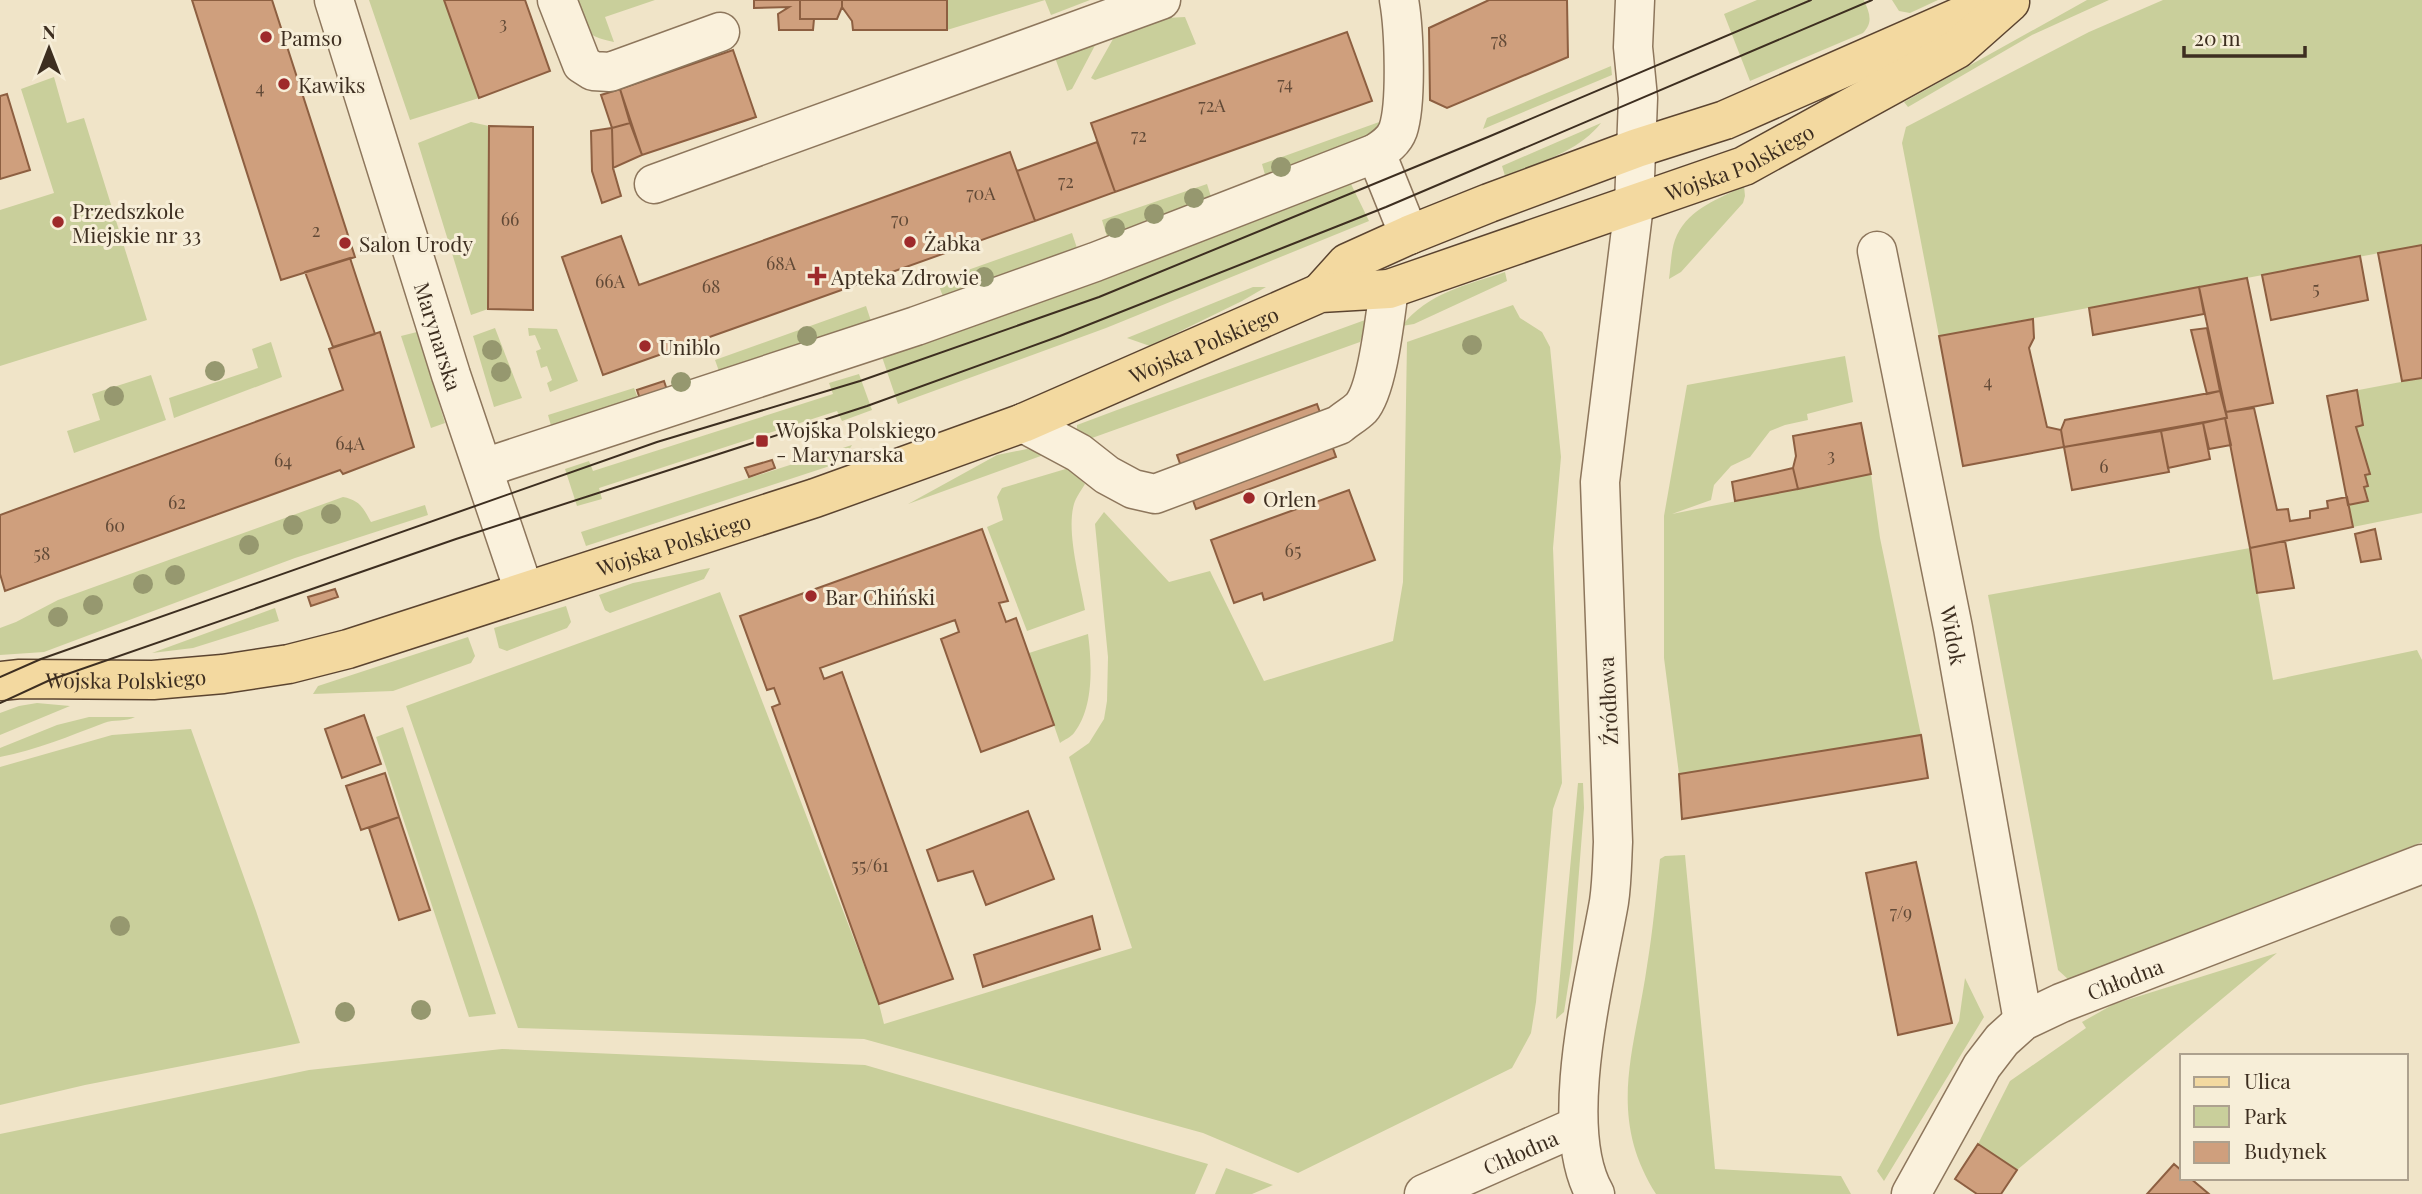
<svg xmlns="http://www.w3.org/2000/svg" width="2422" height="1194" font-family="'Playfair Display',serif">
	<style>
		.green { fill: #c9cf9b }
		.building { fill: #cf9f7d; stroke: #8d5f41; stroke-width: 2 }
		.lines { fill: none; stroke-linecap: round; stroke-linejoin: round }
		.minor-casing { stroke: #8d765c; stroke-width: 41 }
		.major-casing { stroke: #5b4430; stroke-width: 41 }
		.minor { stroke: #faf1dc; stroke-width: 38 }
		.major { stroke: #f3d9a0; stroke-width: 38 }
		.tram { stroke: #3d2e20; stroke-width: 2 }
		.tree { fill: #96986f }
		.poi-dot { fill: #9e2a2b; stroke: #f7eed8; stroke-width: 2.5 }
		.labels { text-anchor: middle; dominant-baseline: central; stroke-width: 6; stroke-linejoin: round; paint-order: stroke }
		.number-label { font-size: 18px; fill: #624a37 }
		.poi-label { font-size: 21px; fill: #3d2e20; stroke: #f7eed8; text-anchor: start }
		.street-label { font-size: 21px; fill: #3d2e20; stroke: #f7eed8 }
	</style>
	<rect width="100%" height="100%" fill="#f0e4c8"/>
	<path class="green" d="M369,0H444L479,98L410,120Z
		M572,0H655L605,17L614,42C583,36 583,28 572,0Z
		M947,0H1090L1051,15L1045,0L947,30Z
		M1757,0H1864C1869,12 1874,22 1863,33L1750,81L1724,14Z
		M1892,0H1938L1910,13L1899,11Z
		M2087,0H2109L2032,35L1908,107L1904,102Z
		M2163,0H2422V245L1939,336L1902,143L1906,127L2089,32Z
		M1185,17L1196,44L1095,80L1091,78L1117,32L1147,19Z
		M1101,34L1072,89L1067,91L1053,52Z
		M1611,66L1612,75L1483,129L1487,118Z
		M54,77L67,123L84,118L147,320L0,366V210L54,193L21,89Z
		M1382,121L1366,138L1267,182L1262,164Z
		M471,122L489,126L488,309L471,315L418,143Z
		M1601,123C1577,153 1539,162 1505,176L1502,166Z
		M1345,183L1351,184L1369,221L1106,328L898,404L880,351Z
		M1207,184L1212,200L1108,240L1102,220Z
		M1744,186L1745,196L1743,203L1681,272L1669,279C1671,265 1671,247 1677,235C1690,208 1719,199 1744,186Z
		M1072,233L1077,248L944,299L937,281Z
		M1505,272L1507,281L1414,324L1402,326C1427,293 1467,285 1505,272Z
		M1253,287H1266L1242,301L1150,346L1127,338Z
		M1513,305L1520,318L1542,332L1550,347L1561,457L1553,548L1562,783L1553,809L1536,1002L1531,1033L1512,1068L1298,1173L1203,1133L864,1039L518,1028L406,706L720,592L879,1004L884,1024L1132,948L1069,757L1089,743L1104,719L1107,701L1108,657L1095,524L1104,512L1169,582L1210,571L1264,681L1393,641L1403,582L1407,342Z
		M866,306L872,324L720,374L715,360Z
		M1365,320V328L1360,342L1092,438L1077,430V425L1117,410Z
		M495,328L522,398L494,407L473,336Z
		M528,328L557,329L578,381L550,392L547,383L552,380L547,366L541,368L536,351L541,349L535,335L529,336Z
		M417,332L445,423L431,428L401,336Z
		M271,342L282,377L174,418L169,398L258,368L252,349Z
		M1845,356L1853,402L1807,414L1808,420L1785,425L1770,431L1750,457L1731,466L1714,485L1711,500L1672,514L1871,474L1880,538L1921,735L1679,774L1664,658V516L1687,385Z
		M859,374L872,410L842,421L837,411L599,488L602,499L577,506L565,469L589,461L593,471L833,394L829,383Z
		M151,375L166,420L74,453L67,431L100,420L92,394Z
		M2422,378V513L2353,527L2327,396Z
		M634,388L639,401L552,429L548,415Z
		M852,445L842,462L586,546L581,532Z
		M1027,449L1049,453L908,504L997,455Z
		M1069,468L1085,484C1081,491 1076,497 1074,504C1066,532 1080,580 1085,610L1027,631L987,527L1003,520L997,497L1002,488Z
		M343,497C359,500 363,507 371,522L425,505L428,515L295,558L44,652L0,655V628L16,622L58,600Z
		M2250,548L2273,680L2417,650L2422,660V842L2070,981L2058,970L1988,595Z
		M710,568L704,579L610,613L605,610L599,595L633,583Z
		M566,606L571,622L567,628L507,651L499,648L494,628Z
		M275,608L279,621L193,648L152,653Z
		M1088,634C1092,664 1094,708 1074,733C1071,737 1064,740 1060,743L1029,653Z
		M468,637L475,656L471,663L393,691L313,694L318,686Z
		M37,703L70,706L0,735V713L19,706Z
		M89,717H135C126,722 114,719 104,723C69,736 37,750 0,757V748L57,725Z
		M403,727L496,1014L469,1017L376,737Z
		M191,729L256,911L300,1043L85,1085L0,1105V767L112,735Z
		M1578,783H1583L1584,808L1572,961L1564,1012L1556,1019Z
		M1685,855L1715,1169L1841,1176L1851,1194H1656C1606,1115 1635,1050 1647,966C1653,930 1656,895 1660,859L1665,856Z
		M2277,953L2017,1170L1978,1144L2010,1081L2086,1028L2082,1022L2114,1004Z
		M1965,978L1984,1017L1884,1181L1877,1171L1959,1021Z
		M502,1049L865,1065L1208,1164L1195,1194H0V1134L309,1070Z
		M1226,1168L1273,1185L1252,1194H1215Z"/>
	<path class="building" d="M192,0H272L355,257L281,280Z
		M444,0H525L550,71L479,98Z
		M754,0H800V19H814L813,30H779L778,14L789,7L754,8Z
		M800,0H842V7L837,19H800Z
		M842,0H947V30H853L852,21L842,7Z
		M1489,0H1567L1568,57L1447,108L1430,100L1429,28Z
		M1347,32L1372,101L1115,192L1091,123Z
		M733,50L756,117L642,155L620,89Z
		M620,89L630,123L612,128L601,95Z
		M7,94L30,170L0,179V96Z
		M630,123L642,155L613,168L612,128Z
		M489,126L533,127V310L488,309Z
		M612,128L613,168L621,196L602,203L592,171L591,131Z
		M1097,142L1115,192L1035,221L1017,171Z
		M1010,152L1035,221L603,375L562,257L621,236L639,285Z
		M2422,245V378L2402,381L2378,253Z
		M2360,256L2368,300L2271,320L2262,275Z
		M350,258L375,334L333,347L305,272Z
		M2247,278L2273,403L2226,412L2199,287Z
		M2199,287L2204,314L2093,335L2089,308Z
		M2033,319L2034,338L2029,348L2047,427L2061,430L2064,447L1963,466L1939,336Z
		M2207,328L2220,391L2207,394L2191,330Z
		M380,332L414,447L343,474L340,470L5,591L0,574V515L343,390L329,349Z
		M664,381L667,390L640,399L637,390Z
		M2357,390L2363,425L2356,427L2370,474L2365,475L2368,486L2364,487L2368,501L2348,505L2327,396Z
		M2220,391L2227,418L2064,447L2061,430L2065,420Z
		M1317,404L1336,457L1196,509L1177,455Z
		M2254,408L2277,510L2288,509L2290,521L2310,518V511L2328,508L2327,501L2347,497L2353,527L2250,548L2225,418H2227L2226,412Z
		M2225,418L2231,445L2209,449L2203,423Z
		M1861,423L1871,474L1798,489L1793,468L1796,456L1793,436Z
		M2203,423L2210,459L2168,468L2161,431Z
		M2161,431L2169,472L2072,490L2064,447Z
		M772,460L775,468L749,477L745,468Z
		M1793,468L1798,489L1735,501L1732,482Z
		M1349,490L1375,560L1264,600L1262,593L1234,603L1211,540Z
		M982,529L1008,601L999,603L1006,622L1016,618L1054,725L981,752L941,639L959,632L955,620L820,668L824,679L842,672L953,979L879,1004L772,707L780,704L774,688L767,690L740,616Z
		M2375,529L2381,559L2361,562L2355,534Z
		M2285,541L2294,588L2257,593L2250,548Z
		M335,589L338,597L311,606L308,597Z
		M364,715L381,764L342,778L325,729Z
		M1921,735L1928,778L1682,819L1679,774Z
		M385,773L399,817L361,830L346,786Z
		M1028,811L1054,879L986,905L973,871L938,881L927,850Z
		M399,817L430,910L399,920L369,828Z
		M1916,862L1952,1023L1898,1035L1866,873Z
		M1092,916L1100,949L983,987L974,955Z
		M1978,1144L2017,1170L2001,1194H1977L1955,1179Z
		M2174,1164L2182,1171V1178H2190L2209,1194H2147Z"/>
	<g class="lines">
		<g class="minor-casing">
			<g id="minor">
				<path id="s1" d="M334,0L451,375L524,591"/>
				<path d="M557,0L582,64L593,71L610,72L720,32"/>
				<path d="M1399,0C1404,28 1407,103 1398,130C1394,141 1385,147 1376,153L1409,235"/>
				<path d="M654,184L1161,0"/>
				<path id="s2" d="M1877,251L1953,628L2023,1021"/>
				<path d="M1023,423L1079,453L1107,475L1133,489L1155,494L1339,425C1346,419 1355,414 1361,408C1378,389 1385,316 1389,289"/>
				<path d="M484,468L916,326L1095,262L1376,153"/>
				<path id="s3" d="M1424,1194L1578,1126"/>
				<path d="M1595,1194C1556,1126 1596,977 1609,902C1612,882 1612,862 1613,842L1600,482L1634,205L1638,98L1633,47L1635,0"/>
				<path id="s4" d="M1911,1194L1982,1066L2002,1040L2023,1021L2061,1003L2422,864"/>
			</g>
		</g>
		<g class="major-casing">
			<g id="major">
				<path d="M1320,293L1347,263L1409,235L1489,203L1637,148L1725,120L1964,15L1997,6"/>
				<path id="s5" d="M0,681L20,679L153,680L223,674L289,664L348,649L815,498L1023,423L1320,293L1389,289L1744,166L1957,49L2010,2"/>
			</g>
		</g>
		<use href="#minor" class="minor"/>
		<use href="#major" class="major"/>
		<path class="tram" d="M0,677L41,659L657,442L860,381L1099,297L1488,137L1811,0
			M0,703L50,680L456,539L867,406L1060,336L1386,207L1872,0"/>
	</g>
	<g class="tree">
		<circle cx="1281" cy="167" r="10"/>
		<circle cx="1194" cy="198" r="10"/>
		<circle cx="1154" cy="214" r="10"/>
		<circle cx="1115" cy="228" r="10"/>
		<circle cx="984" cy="277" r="10"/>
		<circle cx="807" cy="336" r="10"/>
		<circle cx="1472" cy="345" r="10"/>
		<circle cx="492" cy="350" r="10"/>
		<circle cx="215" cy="371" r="10"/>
		<circle cx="501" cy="372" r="10"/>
		<circle cx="681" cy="382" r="10"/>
		<circle cx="114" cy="396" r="10"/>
		<circle cx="331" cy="514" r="10"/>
		<circle cx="293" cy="525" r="10"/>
		<circle cx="249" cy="545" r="10"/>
		<circle cx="175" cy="575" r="10"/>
		<circle cx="143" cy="584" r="10"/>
		<circle cx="93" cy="605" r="10"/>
		<circle cx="58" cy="617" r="10"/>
		<circle cx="120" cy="926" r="10"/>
		<circle cx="421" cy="1010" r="10"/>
		<circle cx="345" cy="1012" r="10"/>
	</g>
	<g class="poi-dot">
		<circle cx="266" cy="37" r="7"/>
		<circle cx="284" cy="84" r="7"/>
		<circle cx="58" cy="222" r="7"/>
		<circle cx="910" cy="242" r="7"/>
		<circle cx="345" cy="243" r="7"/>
		<path d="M813.5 265.5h7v7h7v7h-7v7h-7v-7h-7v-7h7z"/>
		<circle cx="645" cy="346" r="7"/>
		<rect x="755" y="434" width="14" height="14" rx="3.5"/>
		<circle cx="1249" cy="498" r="7"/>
		<circle cx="811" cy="596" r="7"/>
	</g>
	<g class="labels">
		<g class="number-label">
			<text x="503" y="23">3</text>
			<text x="1499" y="40">78</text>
			<text x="1285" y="83">74</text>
			<text x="260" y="87">4</text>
			<text x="1212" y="105">72A</text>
			<text x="1139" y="135">72</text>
			<text x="1066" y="181">72</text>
			<text x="981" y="193">70A</text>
			<text x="510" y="219">66</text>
			<text x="900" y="219">70</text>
			<text x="316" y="230">2</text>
			<text x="781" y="263">68A</text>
			<text x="610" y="281">66A</text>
			<text x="711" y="286">68</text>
			<text x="2316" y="288">5</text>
			<text x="1988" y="381">4</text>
			<text x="350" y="443">64A</text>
			<text x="1831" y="455">3</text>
			<text x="283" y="460">64</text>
			<text x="2104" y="466">6</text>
			<text x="177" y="502">62</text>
			<text x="115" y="525">60</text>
			<text x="1293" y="550">65</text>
			<text x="42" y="553">58</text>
			<text x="870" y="865">55/61</text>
			<text x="1901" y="912">7/9</text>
		</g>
		<g class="poi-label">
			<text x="280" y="37">Pamso</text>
			<text x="298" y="84">Kawiks</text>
			<text x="72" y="210">Przedszkole<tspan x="72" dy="24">Miejskie nr 33</tspan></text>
			<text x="924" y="242">Żabka</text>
			<text x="359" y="243">Salon Urody</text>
			<text x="831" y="276">Apteka Zdrowie</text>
			<text x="659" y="346">Uniblo</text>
			<text x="776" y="429">Wojska Polskiego<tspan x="776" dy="24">- Marynarska</tspan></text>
			<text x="1263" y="498">Orlen</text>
			<text x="825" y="596">Bar Chiński</text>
		</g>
		<g class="street-label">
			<text stroke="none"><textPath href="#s5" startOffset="1829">Wojska Polskiego</textPath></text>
			<text stroke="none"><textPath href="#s1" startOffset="352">Marynarska</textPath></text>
			<text stroke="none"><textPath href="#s5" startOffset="1260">Wojska Polskiego</textPath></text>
			<text stroke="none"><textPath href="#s5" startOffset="693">Wojska Polskiego</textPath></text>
			<text stroke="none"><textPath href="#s2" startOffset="392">Widok</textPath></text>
			<text stroke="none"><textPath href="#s5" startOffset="126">Wojska Polskiego</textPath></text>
			<text transform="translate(1607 701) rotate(-93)">Źródłowa</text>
			<text stroke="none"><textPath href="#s4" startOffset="318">Chłodna</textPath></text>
			<text stroke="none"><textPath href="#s3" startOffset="105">Chłodna</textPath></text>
		</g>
	</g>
	<rect x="2180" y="1054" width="228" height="126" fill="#f7eed8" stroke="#ada18e" stroke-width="2"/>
	<rect x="2194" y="1077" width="35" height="10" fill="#f3d9a0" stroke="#ada18e" stroke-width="2"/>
	<text x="2244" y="1089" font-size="21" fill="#3d2e20">Ulica</text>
	<rect x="2194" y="1106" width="35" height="21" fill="#c9cf9b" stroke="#ada18e" stroke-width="2"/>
	<text x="2244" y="1124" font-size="21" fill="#3d2e20">Park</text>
	<rect x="2194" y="1142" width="35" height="21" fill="#cf9f7d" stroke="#ada18e" stroke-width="2"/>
	<text x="2244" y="1159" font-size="21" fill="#3d2e20">Budynek</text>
	<g transform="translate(49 49)" stroke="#f7eed8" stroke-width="5" paint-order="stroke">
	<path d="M0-5L12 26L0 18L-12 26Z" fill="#3d2e20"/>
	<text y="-10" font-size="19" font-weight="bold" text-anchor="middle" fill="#3d2e20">N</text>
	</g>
	<path d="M2184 46v10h121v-10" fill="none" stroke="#3d2e20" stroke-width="3.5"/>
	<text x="2194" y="46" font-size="21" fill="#3d2e20" stroke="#f7eed8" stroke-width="5" paint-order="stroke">20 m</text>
</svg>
